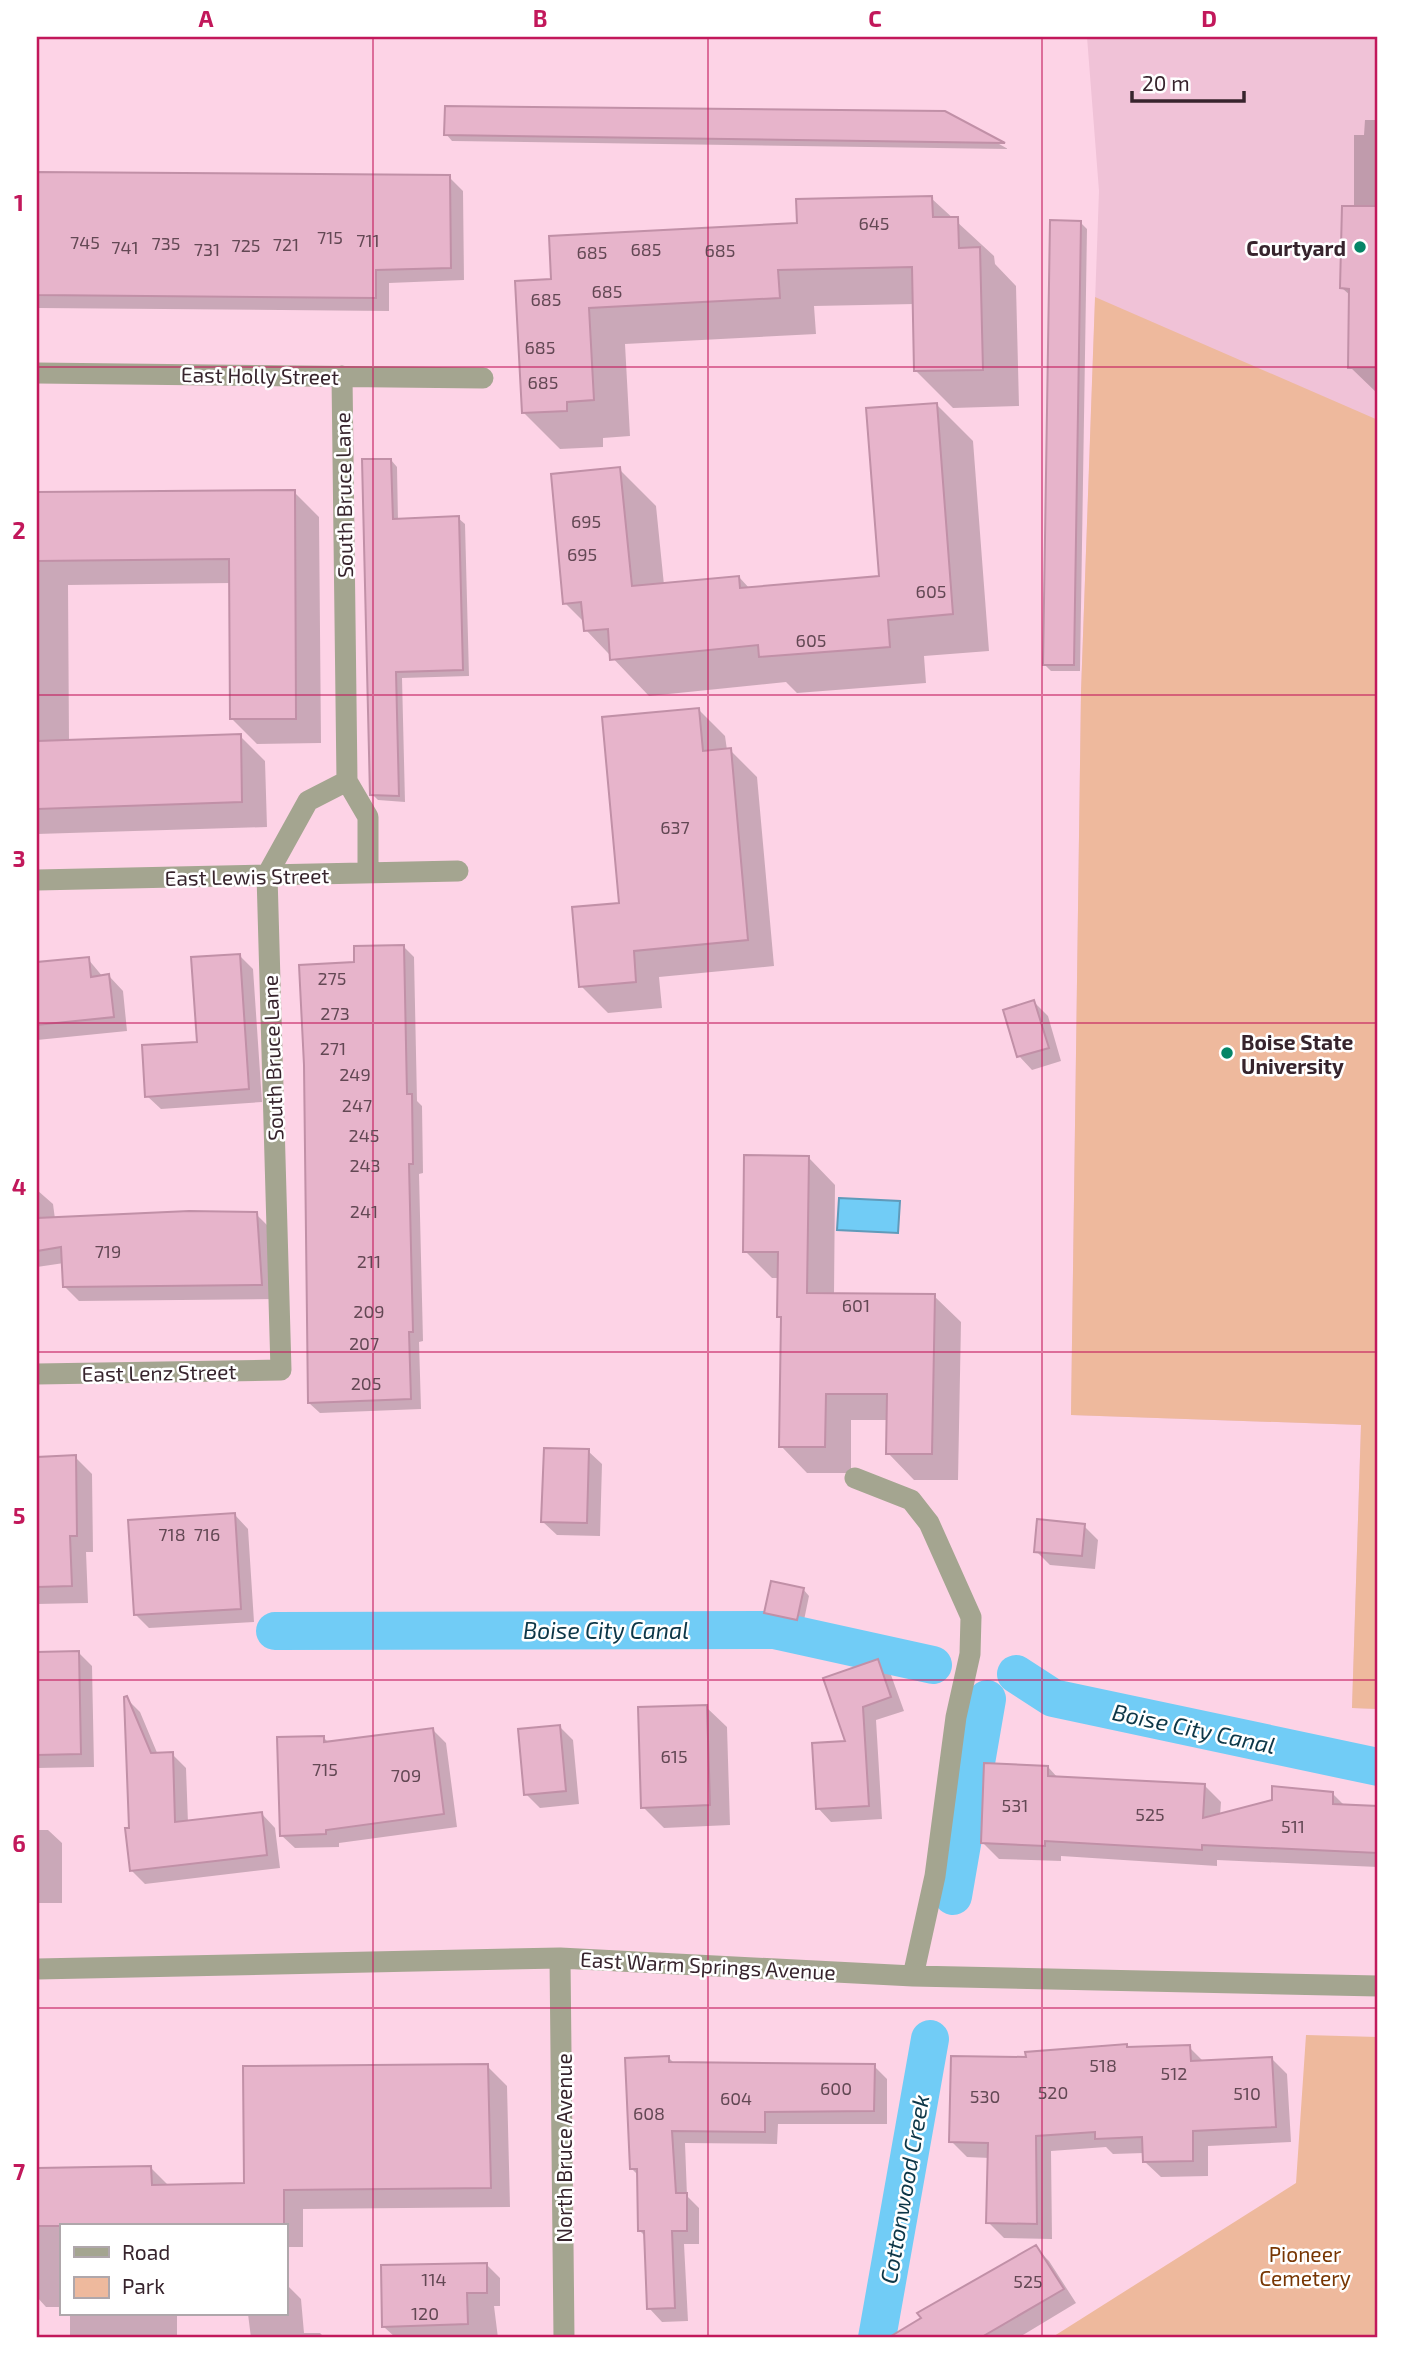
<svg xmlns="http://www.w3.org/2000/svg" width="1415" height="2375" font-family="'Exo 2',sans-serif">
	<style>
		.built { fill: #f0c2d7 }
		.green { fill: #eeb99d }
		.water { fill: #71ccf6; stroke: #609aba; stroke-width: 2 }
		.shadow { fill: #0003 }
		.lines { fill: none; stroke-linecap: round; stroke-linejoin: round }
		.canal { stroke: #71ccf6; stroke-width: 38 }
		.building { fill: #e7b4cb; stroke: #c190a7; stroke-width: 2 }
		.minor { stroke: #a4a590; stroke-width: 21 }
		.grid { fill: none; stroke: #c2185b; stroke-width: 2; stroke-opacity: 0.55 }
		.poi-dot { fill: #058567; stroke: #fff; stroke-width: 2.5 }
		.labels { text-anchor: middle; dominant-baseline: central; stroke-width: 5; stroke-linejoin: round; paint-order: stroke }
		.number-label { font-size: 18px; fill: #634854 }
		.poi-label { font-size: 21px; font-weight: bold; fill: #37242d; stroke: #fff; text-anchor: end }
		.street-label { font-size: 21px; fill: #37242d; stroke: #fff }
		.park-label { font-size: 21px; fill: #783603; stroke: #fff }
		.water-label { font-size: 23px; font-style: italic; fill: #0d3748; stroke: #fff }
		.neatline { fill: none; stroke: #c2185b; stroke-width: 2.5 }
		.grid-label { font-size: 23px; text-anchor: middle; font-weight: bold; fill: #c2185b }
	</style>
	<rect width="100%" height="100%" fill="#fdd3e6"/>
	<path class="built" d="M1087,37H1378V1709L1352,1708L1361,1425L1071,1415L1081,692L1099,191Z"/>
	<path class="green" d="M1095,297L1378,420V1709L1352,1708L1361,1425L1071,1415L1081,692Z
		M1306,2035L1378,2037V2338H1051L1296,2183Z"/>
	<path class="water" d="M839,1198L900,1201L898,1233L837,1230Z"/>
	<path class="shadow" d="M944,113L1008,149L452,141L446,134Z
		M1365,120H1378V394L1350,367L1351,296L1342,288L1354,208V135H1364Z
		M37,172L449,177L463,191L464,280L389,283V311L37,308Z
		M931,198L994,256L995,264L1016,286L1019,406L953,408L916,371L915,304L814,306L816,334L625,344L630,436L603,438V447L560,449L523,412L552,281Z
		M1081,223L1087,229L1080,671H1051L1044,664Z
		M936,404L973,441L989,651L924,656L926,683L797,693L786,682L649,696L586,630L585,623L565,603L619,469L656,506L664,585L739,577L750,589L881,578Z
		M391,460L397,467L398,520L458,518L465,524L469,676L402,678L405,802L378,800L372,794Z
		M294,492L319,517L321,743L257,744L232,719L231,583L68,585L69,741L240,736L265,761L267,827L37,834V494Z
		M699,710L725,736L727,750H730L757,777L774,966L659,977L662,1008L608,1013L581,986L621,905Z
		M404,947L414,957L417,1101L422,1106L423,1173L419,1174L423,1341L419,1342L421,1409L320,1413L309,1403Z
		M240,956L253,969L262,1102L161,1109L147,1096L199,1043Z
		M88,959L103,977L109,976L123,991L127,1031L37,1040V964Z
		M1034,1002L1048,1016L1061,1061L1032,1070L1019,1056Z
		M809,1158L835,1185L834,1295L934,1296L961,1322L958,1480H914L888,1453V1420H851V1473H807L781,1446L783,1320L779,1316V1278H772L745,1251Z
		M37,1190L53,1204L55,1219L256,1214L271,1229L276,1299L79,1301L64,1286V1263L37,1267Z
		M588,1451L602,1464L600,1536L557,1535L543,1522Z
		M75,1457L92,1474L93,1552H86L88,1603L37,1604V1459Z
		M235,1515L248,1529L254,1622L149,1628L136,1615Z
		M1084,1526L1098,1540L1095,1569L1050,1565L1036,1551Z
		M803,1589L809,1596L803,1625L772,1619L766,1613Z
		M79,1653L92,1666L94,1767L37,1768V1654Z
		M877,1661L891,1675L904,1711L876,1720L882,1819L831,1822L818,1808L847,1743Z
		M126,1698L140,1712L158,1755L172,1754L186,1768L188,1823L262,1814L275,1828L280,1868L145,1884L132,1871Z
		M706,1707L727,1727L730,1825L664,1828L643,1807Z
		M559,1726L573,1740L579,1804L540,1808L526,1794Z
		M433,1730L446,1743L457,1827L339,1843V1847L295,1848L281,1835L323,1737L329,1743Z
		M1048,1767L1058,1778L1205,1786L1221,1802L1220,1816L1333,1794L1345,1806L1378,1807V1867L1217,1860V1866L1061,1856V1861L999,1859L983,1843Z
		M37,1830H48L62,1843V1903H37Z
		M1126,2046L1129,2049L1189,2047L1204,2062L1271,2058L1287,2074L1291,2142L1208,2146V2176L1161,2177L1145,2162L1144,2153L1113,2154L1106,2147L1051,2151L1052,2239L1004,2238L988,2222L990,2158L967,2157L951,2141L1028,2059Z
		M668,2057L675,2064L874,2066L887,2079V2124H778L777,2144L685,2143L687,2196L699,2208V2244H684L688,2321L662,2322L649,2308L646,2237L639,2230V2176L632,2169Z
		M487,2066L507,2086L510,2207L303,2209V2247H285V2226H61V2307H46L37,2297V2170L151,2168L169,2186L246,2185Z
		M1036,2248L1049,2261L1076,2303L1018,2338H896L895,2336Z
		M487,2265L500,2278V2306H494L498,2338H396L384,2327Z
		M288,2286L301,2299L304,2333H320L325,2338H251L248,2314H285V2287Z
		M70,2314H177V2338H70Z"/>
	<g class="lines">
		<path class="canal" d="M275,1631L774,1630L933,1665
			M1016,1674L1053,1698L1378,1767
			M953,1896L987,1699
			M877,2338L930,2039"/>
	</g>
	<path class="building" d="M445,106L945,111L1005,143L444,135Z
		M37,172L450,175L451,268L376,270V298L37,295Z
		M932,196L933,217H958L959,248L980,247L983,370L914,371L912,267L778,270L780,298L589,308L594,400L567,402V411L522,413L515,281L551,279L549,236L797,223L796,199Z
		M1342,206H1378V368H1348L1349,289L1340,288Z
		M1050,220L1081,221L1074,665H1043Z
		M937,403L953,614L888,620L890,647L759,657L758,645L610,660L608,629L584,631L581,602L563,604L551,474L620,467L632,586L739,576L740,588L879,576L866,408Z
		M362,459H391L393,519L459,516L463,670L396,672L399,796L370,795Z
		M295,490L296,719H230L229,559L37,561V492Z
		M699,708L703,751L731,748L748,940L634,951L636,982L579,987L572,907L619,903L602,717Z
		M241,734L242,802L37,809V741Z
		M404,945L407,1094H412L413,1164H409L413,1332H409L411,1399L308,1403L304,1065L299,965L354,962V946Z
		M240,954L249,1089L145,1097L142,1045L197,1042L191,957Z
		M89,957L91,977L109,974L114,1017L37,1025V962Z
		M1034,1000L1049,1048L1017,1057L1003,1010Z
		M744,1155L809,1156L807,1293L935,1294L932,1454H886L887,1394H826L825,1447H779L781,1317H777L778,1252H743Z
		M189,1211L257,1212L262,1285L63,1287L61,1247L37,1251V1218Z
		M544,1448L589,1449L587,1523L541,1522Z
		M76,1455L77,1536H70L72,1586L37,1587V1457Z
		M235,1513L241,1609L134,1615L128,1520Z
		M1037,1519L1085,1524L1082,1556L1034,1552Z
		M771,1581L804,1588L797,1620L764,1613Z
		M79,1651L81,1754L37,1755V1652Z
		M878,1659L891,1697L863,1707L869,1806L816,1809L812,1743L845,1741L823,1678Z
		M127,1696L151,1753L173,1752L175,1822L262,1812L267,1855L130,1871L125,1828H129L124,1697Z
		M707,1705L710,1805L641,1808L638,1707Z
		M560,1725L566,1791L524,1795L518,1729Z
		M433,1728L444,1814L326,1830V1834L280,1836L277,1737L324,1736V1742Z
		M984,1763L1048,1766V1776L1205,1784L1203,1818L1272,1800V1786L1333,1792V1804L1378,1806V1853L1202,1845V1850L1045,1841V1846L981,1843Z
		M1127,2044V2047L1190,2045L1191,2061L1272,2057L1276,2127L1193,2131V2161L1143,2162L1142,2137L1095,2139V2132L1036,2136L1037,2224L986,2223L988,2143L949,2142L951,2056L1026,2057L1025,2052Z
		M669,2056V2062L875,2064L874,2111L765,2112V2132L672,2131L676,2193H687V2231H672L675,2308L647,2309L644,2231H638L637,2169H630L625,2058Z
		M488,2064L491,2188L284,2190V2226H37V2168L151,2166L152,2185L244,2183L243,2066Z
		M1036,2245L1064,2289L980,2338H888L921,2318L917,2313Z
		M487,2263V2293H467L468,2324L382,2327L381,2265Z"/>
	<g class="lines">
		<path class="minor" d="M37,373L483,378
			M342,376L347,781
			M37,880L458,871
			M37,1374L281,1370L267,875L308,801L347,781L368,817V873
			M855,1478L911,1500L929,1523L971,1617L970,1654L956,1717L935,1876L913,1976
			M560,1958L564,2338
			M37,1969L560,1958L913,1976L1378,1986"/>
	</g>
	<path class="grid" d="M373,37V2338M708,37V2338M1042,37V2338M37,367H1378M37,695H1378M37,1023H1378M37,1352H1378M37,1680H1378M37,2008H1378"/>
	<g class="poi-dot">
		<circle cx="1360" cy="247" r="7"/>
		<circle cx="1227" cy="1053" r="7"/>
	</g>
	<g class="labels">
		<g class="number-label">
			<text x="874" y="223">645</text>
			<text x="330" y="237">715</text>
			<text x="368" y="240">711</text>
			<text x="85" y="242">745</text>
			<text x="166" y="243">735</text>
			<text x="286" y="244">721</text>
			<text x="246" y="245">725</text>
			<text x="125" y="247">741</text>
			<text x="207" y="249">731</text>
			<text x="646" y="249">685</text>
			<text x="720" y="250">685</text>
			<text x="592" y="252">685</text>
			<text x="607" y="291">685</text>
			<text x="546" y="299">685</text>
			<text x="540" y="347">685</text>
			<text x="543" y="382">685</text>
			<text x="586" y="521">695</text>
			<text x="582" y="554">695</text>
			<text x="931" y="591">605</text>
			<text x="811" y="640">605</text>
			<text x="675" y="827">637</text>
			<text x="332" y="978">275</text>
			<text x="335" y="1013">273</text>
			<text x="333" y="1048">271</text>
			<text x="355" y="1074">249</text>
			<text x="357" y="1105">247</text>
			<text x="364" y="1135">245</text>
			<text x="365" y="1165">243</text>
			<text x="364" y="1211">241</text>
			<text x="108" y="1251">719</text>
			<text x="369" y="1261">211</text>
			<text x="856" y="1305">601</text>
			<text x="369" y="1311">209</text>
			<text x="364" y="1343">207</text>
			<text x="366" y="1383">205</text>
			<text x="172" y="1534">718</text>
			<text x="207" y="1534">716</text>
			<text x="674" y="1756">615</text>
			<text x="325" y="1769">715</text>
			<text x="406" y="1775">709</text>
			<text x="1015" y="1805">531</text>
			<text x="1150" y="1814">525</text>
			<text x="1293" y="1826">511</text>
			<text x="1103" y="2065">518</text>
			<text x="1174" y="2073">512</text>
			<text x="836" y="2088">600</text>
			<text x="1053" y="2092">520</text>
			<text x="1247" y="2093">510</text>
			<text x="985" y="2096">530</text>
			<text x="736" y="2098">604</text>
			<text x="649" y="2113">608</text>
			<text x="434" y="2279">114</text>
			<text x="1028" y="2281">525</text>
			<text x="425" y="2313">120</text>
		</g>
		<g class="poi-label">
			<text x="1346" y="247">Courtyard</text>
			<text x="1241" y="1041" text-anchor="start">Boise State<tspan x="1241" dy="24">University</tspan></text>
		</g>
		<g class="street-label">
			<text transform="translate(260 375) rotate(1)">East Holly Street</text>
			<text transform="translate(343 495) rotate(-91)">South Bruce Lane</text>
			<text transform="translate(247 876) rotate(-1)">East Lewis Street</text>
			<text transform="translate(272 1058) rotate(-92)">South Bruce Lane</text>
			<text transform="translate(159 1372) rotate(-1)">East Lenz Street</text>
			<text transform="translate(708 1965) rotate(3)">East Warm Springs Avenue</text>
			<text transform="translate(563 2148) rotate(-90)">North Bruce Avenue</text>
		</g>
		<g class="park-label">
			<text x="1305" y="2253">Pioneer<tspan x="1305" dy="24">Cemetery</tspan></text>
		</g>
		<g class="water-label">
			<text x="606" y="1630">Boise City Canal</text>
			<text transform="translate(1194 1728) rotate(12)">Boise City Canal</text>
			<text transform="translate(904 2189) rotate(-80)">Cottonwood Creek</text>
		</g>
	</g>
	<rect width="1415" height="2375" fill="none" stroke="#ffffff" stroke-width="77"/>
	<rect x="60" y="2224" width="228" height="91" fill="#ffffff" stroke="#afa7ab" stroke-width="2"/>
	<rect x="74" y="2247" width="35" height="10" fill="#a4a590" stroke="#afa7ab" stroke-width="2"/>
	<text x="122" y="2260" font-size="21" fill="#37242d">Road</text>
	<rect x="74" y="2277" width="35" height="21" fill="#eeb99d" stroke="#afa7ab" stroke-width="2"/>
	<text x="122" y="2294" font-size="21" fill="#37242d">Park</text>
	<path d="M1132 91v10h112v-10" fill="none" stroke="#37242d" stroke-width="3.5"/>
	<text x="1142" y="91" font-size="21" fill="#37242d" stroke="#ffffff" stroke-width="5" paint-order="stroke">20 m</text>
	<rect x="38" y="38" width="1338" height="2298" class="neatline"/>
	<g class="grid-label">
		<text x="206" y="27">A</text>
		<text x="540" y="27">B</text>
		<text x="875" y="27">C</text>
		<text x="1209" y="27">D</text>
		<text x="19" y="211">1</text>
		<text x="19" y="539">2</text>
		<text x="19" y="867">3</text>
		<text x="19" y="1195">4</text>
		<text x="19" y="1524">5</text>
		<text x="19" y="1852">6</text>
		<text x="19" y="2180">7</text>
	</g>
</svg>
